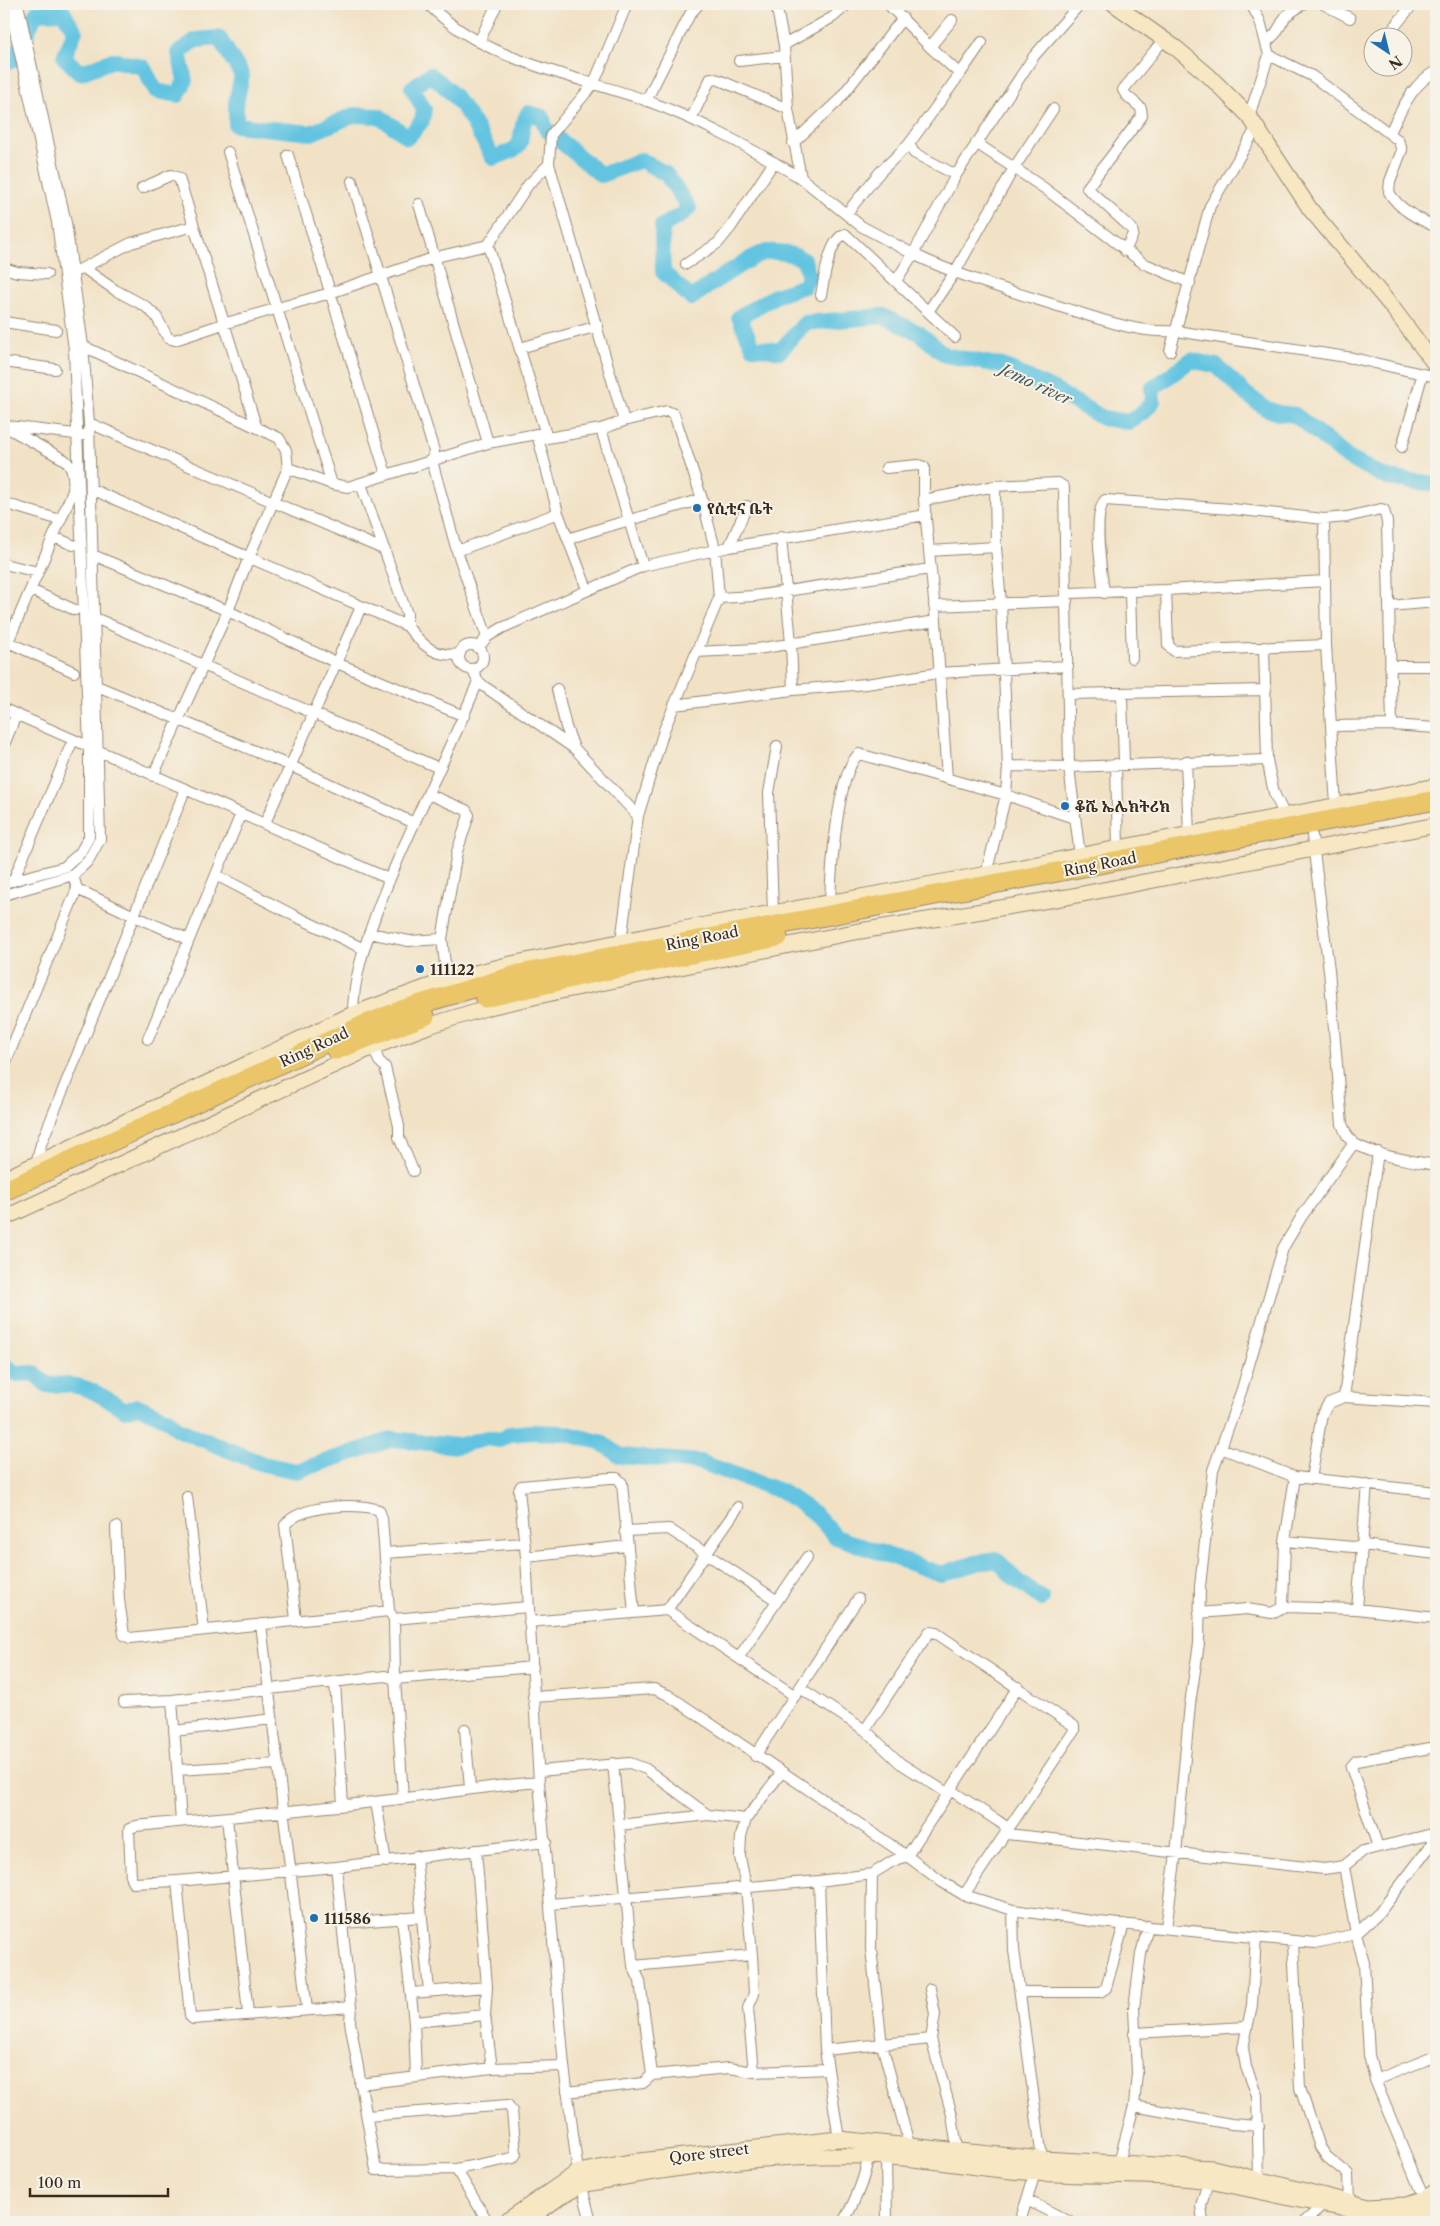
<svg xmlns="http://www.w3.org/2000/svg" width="1440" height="2226" font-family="'Libre Caslon Text','Noto Serif Ethiopic',serif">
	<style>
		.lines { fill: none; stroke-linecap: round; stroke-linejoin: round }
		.river { stroke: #62c4e1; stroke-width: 16 }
		.street-casing { stroke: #968672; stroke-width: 12 }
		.secondary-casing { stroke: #968672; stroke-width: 17 }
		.highway-casing { stroke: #968672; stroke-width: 21 }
		.street { stroke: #fff; stroke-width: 10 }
		.secondary { stroke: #f7e8c3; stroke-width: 15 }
		.highway { stroke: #ebc669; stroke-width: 19 }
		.poi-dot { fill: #1f6fb2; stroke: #f7f3e8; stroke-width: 2 }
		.labels { text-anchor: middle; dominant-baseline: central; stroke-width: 4; stroke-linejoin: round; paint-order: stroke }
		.poi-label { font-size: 15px; font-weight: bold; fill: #3b2a1e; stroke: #f7f3e8; text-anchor: start }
		.street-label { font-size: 15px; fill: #3b2a1e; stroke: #f7f3e8 }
		.water-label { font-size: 16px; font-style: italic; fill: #475858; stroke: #f7f3e8 }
	</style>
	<rect width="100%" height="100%" fill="#f7f3e8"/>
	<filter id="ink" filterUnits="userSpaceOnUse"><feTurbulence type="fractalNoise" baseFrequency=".02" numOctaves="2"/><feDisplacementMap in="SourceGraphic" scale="10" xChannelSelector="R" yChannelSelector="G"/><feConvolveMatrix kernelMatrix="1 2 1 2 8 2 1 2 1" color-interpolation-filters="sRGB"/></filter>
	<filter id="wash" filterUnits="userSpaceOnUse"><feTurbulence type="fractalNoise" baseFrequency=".0096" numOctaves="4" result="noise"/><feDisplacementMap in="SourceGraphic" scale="20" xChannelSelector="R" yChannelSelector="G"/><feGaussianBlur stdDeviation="1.12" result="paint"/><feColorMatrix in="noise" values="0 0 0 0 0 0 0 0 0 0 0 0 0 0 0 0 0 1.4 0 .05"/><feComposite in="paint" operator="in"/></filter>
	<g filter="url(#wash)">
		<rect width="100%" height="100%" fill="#f1e2c6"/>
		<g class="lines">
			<path class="river" d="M4,64L15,59L36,13L63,12L75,31L64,57L80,73L113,60L143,67L156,91L178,95L185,81L179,52L196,40L219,38L242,75L236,103V125L311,133L354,115L379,116L408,137L422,121L424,109L412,88L430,75C460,94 476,128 493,158C535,144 512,143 528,113L542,117L546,129L601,175L641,160L666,174L689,208L681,215L662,226L663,272L691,298C706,288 752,254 767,252C780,251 793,254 804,260L809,277L804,286L775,296L739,317L753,347L780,351L805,323L883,316L919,333L945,355L1003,366L1054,390L1103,418L1128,422L1144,412L1153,401L1152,389L1191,360L1217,366L1246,394L1265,408L1278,413L1295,415L1348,458L1387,478L1436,484
				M4,1364L17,1374L34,1373L47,1385C84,1382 96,1392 125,1410L138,1406L169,1420L177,1429L263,1464L297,1471L393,1439L457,1446L487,1438L500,1440L511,1434L530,1432L564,1433L600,1442L621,1456L700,1462L783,1492L815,1514L836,1537L941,1574L976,1563L997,1560L1016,1580L1042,1599"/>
		</g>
	</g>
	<g filter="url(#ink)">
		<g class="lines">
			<g class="street-casing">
				<path id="street" d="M428,4C485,62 571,74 645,100C700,120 750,148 801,178L788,109L784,45L776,4
					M888,4L930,47L960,74L909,144L914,153L956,175
					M1080,4L1034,56L956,175L913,254C960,277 1011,291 1061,307C1098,318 1137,334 1176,331L1353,358L1436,377
					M1323,4L1350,18
					M1389,38L1395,26L1413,4
					M479,42L497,4
					M1267,42L1276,33L1286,16L1303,4
					M784,45L833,17L848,4
					M930,47L952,20
					M1269,55L1312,76L1398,140L1402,150L1390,181L1389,192C1398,209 1419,219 1436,227
					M739,61L784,56
					M960,74L982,42
					M646,101L690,14L699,4
					M1249,116L1269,55L1260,21L1251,4
					M691,119L711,78L719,80L788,109
					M1390,132C1402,109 1412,84 1436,71
					M793,143L838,101L903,18
					M976,143L1014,168L1053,109
					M228,152L332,484
					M288,155L386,474
					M801,178L861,226L913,254L896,281
					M352,181L434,451L432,461L457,551L487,637
					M142,188L171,175L179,178L256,426
					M419,204L488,443
					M846,214L880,172L909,144
					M488,245L547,438
					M1125,251L1133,234L1132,229L1087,188L1142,116L1141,108L1126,95L1123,90L1164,39
					M686,264L718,243L731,227L774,162
					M4,268L17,272L47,274
					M85,269L115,290L145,306L156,316L168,338L175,340L223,324L330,293L436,257L488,245L528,185L549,164
					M79,270L131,243L194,226
					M821,295C824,280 829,239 845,234L955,337
					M929,310L955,272L1014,168L1044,188L1143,263L1190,283
					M4,322L56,330
					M83,346L279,438L286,450L288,468L249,557L228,611L153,776
					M520,348L598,326
					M1170,351L1210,206L1257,127
					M4,362L55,369
					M624,421L549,164L551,135L594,83L627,4
					M89,423L385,550
					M8,426L83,435
					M601,429L643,566
					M537,434L558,513L587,589
					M1402,447L1422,376
					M288,468L332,484L348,487L488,443L537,434L547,438L601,429L624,421L667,411L674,414L702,499L715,549L719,598L664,730L638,816
					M886,468L918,465L924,467V500L936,621L947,778
					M361,484L407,614V626
					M91,489L407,626C422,645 435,658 460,654
					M924,500L995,486L1058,483L1064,487L1069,767L1080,856
					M4,503L60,520
					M1324,519L1326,645L1336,806
					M54,537L73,545
					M781,537L791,643L793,690
					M568,539C612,524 657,513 702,499
					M729,547L926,515
					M457,551L558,513
					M929,551L996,547
					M93,555L228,611L337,663L464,716
					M4,564L38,572
					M31,590L75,610
					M1166,590L1168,645L1174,651L1326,645
					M1130,592L1132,658
					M1067,593L1166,590L1325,581
					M1104,593C1102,574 1092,514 1105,500L1232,509L1324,519L1347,517L1381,509L1384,510L1387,522L1392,725
					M719,598L754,596L930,569
					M934,606L1067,601
					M1389,606L1436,602
					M95,618L439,768
					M4,625L14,628
					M8,642L74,672
					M459 657a12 12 0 1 1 24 0a12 12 0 1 1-24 0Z
					M1264,647L1267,760L1274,793L1285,816
					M478,648L487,637L502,628L643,566L729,547L747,506
					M4,651L73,491C74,479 74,469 65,460L4,426
					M696,652L757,649L936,621
					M1390,666H1436
					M472,669L478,681L485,687L575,749L638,816L621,941
					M97,686L291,766L414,823
					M557,689L566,727L574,748
					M1069,694L1266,690
					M1122,694L1124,764
					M674,705L793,690L866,684L938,673L1068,666
					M4,709L389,879
					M1332,726L1392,725L1436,728
					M4,745L16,715
					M1186,761L1189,834
					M1116,764L1118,848
					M1008,766L1069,767L1267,760
					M428,794L466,810L469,815L457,852L442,939L447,980
					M265,823L361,607
					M1312,836L1329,970L1342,1124C1345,1132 1348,1139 1355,1144C1376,1156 1413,1161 1436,1165
					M986,874L1006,795L1008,766L1001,603L996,547L995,486
					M216,875L293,915L364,949
					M13,881L73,740
					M4,883L64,867L80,853L89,837V747L74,349L57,222L9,4
					M77,889L132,915L188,939
					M4,895L73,875L88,861L100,839L89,423L83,346L66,223L18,4
					M830,903C831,873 837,771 859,754L1006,795L1074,818
					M773,913L769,793L777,746
					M369,933L409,941L442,939
					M353,1014C353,978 365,945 377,911C406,833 447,759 478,681
					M148,1039L241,814
					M373,1047L379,1061L385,1067L399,1126V1137L413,1171
					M4,1066L77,889L73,875
					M1378,1152L1344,1397L1436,1403
					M36,1164L41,1144L185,790
					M1221,1448L1295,1477L1436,1492
					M1311,1479L1322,1414L1329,1403L1344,1397
					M187,1497L204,1630
					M116,1527L119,1600L124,1635L130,1638L389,1611
					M625,1531L669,1529L776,1600
					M1285,1541L1353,1547L1363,1545L1436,1554
					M385,1553L524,1543
					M526,1557L627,1546
					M1283,1607L1285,1541L1295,1477
					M1357,1609L1367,1484
					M667,1610L738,1507
					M1199,1613L1247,1609L1272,1613L1283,1607L1357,1609L1436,1618
					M394,1619L528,1607
					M296,1620L285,1525C300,1505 357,1502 379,1510L382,1518L389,1611L394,1619L395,1679L403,1797
					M529,1622L667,1610L795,1696
					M261,1624L307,2009
					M739,1657L807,1557
					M335,1682L343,1805
					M800,1688L865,1730L900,1763L944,1791H952L998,1821L1005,1826L1007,1834L1324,1869L1344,1866L1363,1851L1436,1833
					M533,1697L654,1689L668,1695L907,1856L942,1882L964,1895L1013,1910L1099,1922L1315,1943L1356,1934L1379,1913L1429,1848L1436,1834
					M172,1700L181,1821
					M124,1702L172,1700L385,1676L395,1679L533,1667
					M465,1729L470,1788
					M865,1730L929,1632L936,1633L1074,1726V1731L964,1895
					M174,1731L272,1719
					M755,1756L858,1599
					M613,1763L633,1966L640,1981L652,2075
					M177,1770L277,1764
					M539,1771L630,1763L646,1769L708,1815
					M539,1782C484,1786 429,1796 374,1802C295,1811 216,1818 136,1826L129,1829L131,1879L133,1883L177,1881L336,1867L546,1842
					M376,1802L386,1862
					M227,1818L248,2013
					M619,1825L708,1815L746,1819
					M1378,1847L1351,1767L1356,1761L1436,1747
					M476,1850L487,1987L485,2015L492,2068
					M416,1856L429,1991
					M1344,1866L1356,1934L1364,1963L1369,2055L1375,2080L1424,2199
					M336,1867L351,2007L350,2022L376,2170L456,2169L513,2158L516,2154L512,2111L508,2105L367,2116
					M872,1874L871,1949L882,2045L909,2144
					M177,1881L190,2016L193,2019L351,2007
					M819,1881L825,2050L839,2139
					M550,1904L819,1881L872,1874L893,1861L907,1856L1018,1687
					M1013,1910L1014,1950L1042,2159
					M402,1918L414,2022L416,2076
					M343,1923L421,1917
					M1166,1928L1176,1854L1190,1704L1199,1643L1200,1586L1213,1470L1242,1389L1283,1248L1302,1216L1354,1143
					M1256,1937L1252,2005L1243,2048L1246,2067L1257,2095L1259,2178
					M1293,1942L1300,2088L1320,2147L1327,2157L1348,2174L1349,2203
					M633,1966L752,1955
					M930,1989L935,2014L931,2039L952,2115L957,2149
					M1020,1992H1100L1106,1988L1124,1924
					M411,1993L487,1987
					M414,2022L485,2015
					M1134,2033L1247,2027
					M825,2050L931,2039
					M754,2072L748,2008L754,1994L752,1955L746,1887L740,1857L741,1836L746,1819L781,1773
					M1375,2080L1436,2056
					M360,2084L492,2068L564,2066
					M567,2092L643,2083L652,2075L729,2068L754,2072L828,2069
					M1134,2106L1231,2124L1259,2126
					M886,2157L887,2222
					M1119,2162L1134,2106L1137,2073L1134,2008L1141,1954L1148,1926
					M456,2169L488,2222
					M1027,2200L1070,2222
					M591,2222L578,2172L564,2066L539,1782L526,1557L519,1490L521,1486L610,1478H617L622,1483L634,1613
					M843,2222C856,2200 866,2176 869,2151
					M1020,2222L1035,2173
					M1203,2222L1201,2206L1208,2181
					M1304,2222L1318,2210
					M1383,2222H1384"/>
			</g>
			<g class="secondary-casing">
				<path id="secondary" d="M1114,4L1176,48L1209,76L1249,116L1310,209L1392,307L1436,366
					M4,1179L353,1014L447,980L511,964L672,931L971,877L1436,786
					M4,1218L373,1047L428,1026L489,1007L556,992L854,932L1067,897L1436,825
					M505,2222L578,2172L630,2162L839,2139L1042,2159L1213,2168L1369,2207L1406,2205L1424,2199L1436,2191
					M525,2222L560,2197L582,2185C682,2165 787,2151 889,2157C938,2160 987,2170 1036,2173C1092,2177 1154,2173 1209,2181C1270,2191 1381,2226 1436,2208"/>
			</g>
			<g class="highway-casing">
				<path id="highway" d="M485,998L585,975L778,937
					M336,1050L425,1016
					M4,1191L366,1024L404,1009L519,974L1436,800"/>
			</g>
			<use href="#street" class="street"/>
			<use href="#secondary" class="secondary"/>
			<use href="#highway" class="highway"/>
		</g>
	</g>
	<g class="poi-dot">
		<circle cx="697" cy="508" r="5"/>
		<circle cx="1065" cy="806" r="5"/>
		<circle cx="420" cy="969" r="5"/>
		<circle cx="314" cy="1918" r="5"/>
	</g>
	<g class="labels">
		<g class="poi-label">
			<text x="707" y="508">የሲቲና ቤት</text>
			<text x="1075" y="806">ቆሼ ኤሌክትሪክ</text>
			<text x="430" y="969">111122</text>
			<text x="324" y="1918">111586</text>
		</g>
		<g class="street-label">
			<text transform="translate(1100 864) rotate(-11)">Ring Road</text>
			<text transform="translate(702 938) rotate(-11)">Ring Road</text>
			<text transform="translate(314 1047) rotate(-25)">Ring Road</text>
			<text transform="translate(709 2153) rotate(-7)">Qore street</text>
		</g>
		<g class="water-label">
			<text transform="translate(1036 384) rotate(25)">Jemo river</text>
		</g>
	</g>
	<rect width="1440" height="2226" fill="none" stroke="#f7f3e8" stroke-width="20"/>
	<g transform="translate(1388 52) rotate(145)"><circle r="24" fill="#f7f3e8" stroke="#aca397"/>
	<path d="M0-4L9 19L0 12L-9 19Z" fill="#1f6fb2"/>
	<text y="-8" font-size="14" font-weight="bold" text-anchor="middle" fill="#3b2a1e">N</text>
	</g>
	<path d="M30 2188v8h138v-8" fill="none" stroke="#3b2a1e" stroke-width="2.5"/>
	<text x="38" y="2188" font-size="15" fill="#3b2a1e" stroke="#f7f3e8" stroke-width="4" paint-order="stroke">100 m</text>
</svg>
